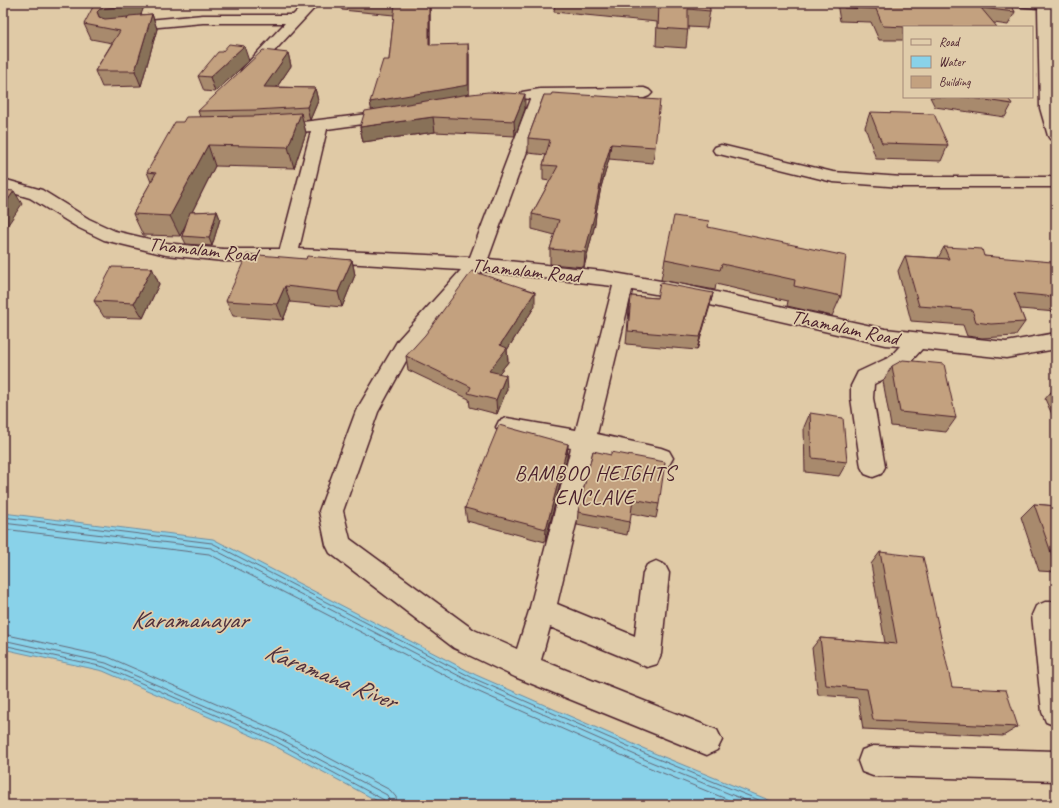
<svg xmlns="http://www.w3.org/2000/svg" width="1059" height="808" font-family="Caveat,sans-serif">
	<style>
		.water { fill: #89d2e9; stroke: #708a9d }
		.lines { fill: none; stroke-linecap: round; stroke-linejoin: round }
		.shore { stroke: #636777; stroke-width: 1 }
		.minor-casing { stroke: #4a1f2b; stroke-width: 3 }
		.minor { fill: #e0ccaa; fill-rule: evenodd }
		.wall { fill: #a88a6d; stroke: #4a1f2b }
		.shaded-wall { fill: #887159; stroke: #4a1f2b }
		.building { fill: #c3a17f; stroke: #4a1f2b }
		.labels { text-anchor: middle; stroke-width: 3.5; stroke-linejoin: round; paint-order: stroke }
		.street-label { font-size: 20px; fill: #4a1f2b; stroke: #e0ccaa }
		.neighbourhood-label { font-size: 21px; letter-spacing: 1px; fill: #4a1f2b; stroke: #e0ccaa }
		.near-water-label { font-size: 25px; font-style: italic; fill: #50313e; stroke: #e0ccaa }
	</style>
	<rect width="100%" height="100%" fill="#e0caa6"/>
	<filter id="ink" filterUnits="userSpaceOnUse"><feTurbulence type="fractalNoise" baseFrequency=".025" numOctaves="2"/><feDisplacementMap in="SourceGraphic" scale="8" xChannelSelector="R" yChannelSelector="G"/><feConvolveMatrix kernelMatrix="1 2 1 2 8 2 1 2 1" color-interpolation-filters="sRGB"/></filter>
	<g filter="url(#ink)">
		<path class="water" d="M3,513l210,26 263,136 178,78 127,52h-396l-114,-61 -168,-73 -100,-22z"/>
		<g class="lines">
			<path class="shore" d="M3,517l209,26 263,136 178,78 118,48
				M3,523l208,25 262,135 178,79 106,43
				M3,529l206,25 261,134 178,79 93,38
				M3,634l105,23 170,74 112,59 6,7 1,8
				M3,640l103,23 169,73 112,59 4,10
				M3,645l101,22 169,73 111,60 2,5"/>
			<defs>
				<path id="minor" d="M305,3h14l-66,71 -5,1 -5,-1 -2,-3 2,-3 42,-45h-82l-77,7 -5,-1 -2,-3 2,-3 5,-1 77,-7h90z
					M1013,3h39l4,138 -6,-2 -2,-3 -8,-28 -2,-100 -23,-2z
					M644,88l5,2 3,3 -3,3 -5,2 -98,1 -58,160 115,12 81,14 201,44 121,13 50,-9v16l-50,9 -84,-9 -18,20 -30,15 -1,14 12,69 -4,7 -8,3 -8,-3 -4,-7 -10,-69v-12l7,-14 32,-15 10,-11 -15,-1 -201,-46 -52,-9 -35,144 64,14 8,3 4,7 -4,7 -8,3 -68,-16 -36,152 78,32 8,-63 4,-8 9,-4 9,4 4,8 -8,81 -4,10 -10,3 -97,-40 -9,33 176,70 5,10 -5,10 -10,5 -192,-78 -61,-29 -124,-95 -4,-8 -7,-34 37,-100 42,-71 63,-70 -134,-8 -104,-1 -57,-6 -62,-15 -27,-13 -47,-29 -27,-8v-11l39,11 47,29 26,12 51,12 57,6h57l31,-118 -35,3 -6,-2 -2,-3 2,-3 123,-15 6,2 2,3 -2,3 -72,10 -28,120 171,8 60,-158 -8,-1 -3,-3 3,-3 18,-3zM482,271l131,15 -37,144 -69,-12 -8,3 -3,6 3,6 8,3 64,12 -42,163 -12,38 -43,-19 -124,-91 -7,-28 35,-99 34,-62z
					M721,145l112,27 69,5h154v10h-154l-69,-5 -118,-29 -2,-3 2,-3z
					M1045,602h11v124l-10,-4 -4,-10 -10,-97 4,-9z
					M873,746l183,5v30l-183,-5 -11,-4 -4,-11 4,-11z"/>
			</defs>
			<use href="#minor" class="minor-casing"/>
			<use href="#minor" class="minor"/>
		</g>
		<path class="wall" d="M341,3h89v42l39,9v40l56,15 -10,27 -80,-4 -72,10 -3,-15 12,-17 -2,-8 19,-42 5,-45 -52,-5z
			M555,3h154l1,8 -3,17 -19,-1 -2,21 -30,-2 1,-24 -103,-10z
			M837,3h173l5,9 -7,13 -14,-2 -90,4v13h-25l-8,-18 -31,-1z
			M1053,3h3v10l-2,-4z
			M145,4l-5,11 12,-1 5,15 -16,57 -39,1 -7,-16 17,-28 -21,-4 -7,-15z
			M288,53l3,13 -14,21 38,1 3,13 -8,19 -7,1 3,12 -12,35 -79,-2 -23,46 25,-1 3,8 -8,27 -26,-2 -4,-8 4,-12 -6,12 -37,-1 -10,-21 18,-32 -4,-10 36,-50 17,-5 -2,-6z
			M249,61l-34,31 -11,-1 -6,-15z
			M544,95l111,52 -2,16 -44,-4 -8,28 -5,26 -1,11 -11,43 -34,-3v-15l5,-14 -23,-6v-15l18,-33 -7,-1v-15l3,-10 -18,-2v-15z
			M930,97h77l5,7 -7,13 -70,-10z
			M870,112l78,33 -7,16 -65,-2 -11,-32z
			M708,227l133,69 -9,20 -45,-10 1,-5 -72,-17 -1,6 -54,-10 4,-21z
			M944,247l40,9 72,14v42l-36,-3 5,13 -10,14 -33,2 -15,-2 -4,-11 -52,-4 -13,-50 7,-15 33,2z
			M306,259l46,1 3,15 -13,32 -52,-5 -7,18 -50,-4 -7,-15z
			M152,268l7,16 -16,34 -39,-1 -10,-16z
			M713,293l-16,57 -71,-6 3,-35 2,-13 26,2z
			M535,306l-28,44 1,12 -9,11 8,16 -10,25 -27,-7 -1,-8 -61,-29 -2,-14z
			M892,366l64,52 -10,14 -55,-6 -8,-45z
			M1056,386v37l-11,-24z
			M810,413l37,49 -8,14 -34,-4 -1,-45z
			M568,444l-1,14 -22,84 -78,-21 -2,-13z
			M593,451l66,53 -3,14 -25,-5 -4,22 -50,-10 1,-13z
			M1034,504l22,2v66l-17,-1 -18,-54z
			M880,552l72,135 66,40 -15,9 -140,-7 -5,-31 -40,-3 -6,-47 8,-10 65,5 -14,-79z"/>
		<path class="shaded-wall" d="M134,3h11v1l-6,16 -35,7 -7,-15 3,-3z
			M429,3h1v53l-1,-11z
			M3,13l3,5 -2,22 -1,-2z
			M152,14l5,15 -16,57 -6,-15z
			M468,44l1,10v42l-97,17 -2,-11z
			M244,46l5,15 -34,31 -5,-15z
			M288,53l3,13 -23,34 -4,-13z
			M315,88l3,13 -8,19 -3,-13z
			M525,94v15l-10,27 -1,-15z
			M301,113l5,20 -12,35 -6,-21z
			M433,117l2,15 -72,10 -3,-15z
			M611,144l-2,15 -8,28 -5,26 -1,11 -11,43 1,-15 18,-81z
			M208,145l7,21 -35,70 -10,-20z
			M14,191l8,13 -19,28v-25z
			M217,211l3,8 -8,27 -3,-8z
			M352,260l3,15 -13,32 -4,-15z
			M152,268l7,16 -16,34 -9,-15z
			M285,286l5,16 -7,18 -6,-16z
			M535,292v14l-28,44 1,12 -18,23 -1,-14 11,-26z
			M713,293l-3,13 -13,44 3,-13z
			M506,375l1,14 -10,25 -1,-14z
			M568,444l-1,14 -22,84 1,-13z"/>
		<path class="building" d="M95,3h39l-1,2 -33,4 -3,3 2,5 6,2 23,-2 -1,3 2,-4 23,-2 -17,57h-40l25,-40 -36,-7z
			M378,3h51v42l39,-1v41l-98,17 13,-42h6l6,-56z
			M643,3h66l1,8 -22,-2v21l-30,-2 1,-23z
			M843,3h167l5,9 -34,-4 16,19h-91l-23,-1 -7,-17 -32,-1z
			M229,44l15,2 -34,31 -12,-1 20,-24h4z
			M263,50l25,3 -24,34 51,1 -8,19 -52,3 -57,1z
			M488,92l37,2 -11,27 -81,-4 -73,10 5,-16 98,-16z
			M552,93l108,7 -5,47 -44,-3 -8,27 -8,38h1l-11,43 -35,-3 9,-29 -27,-6 26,-48 -15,-1 7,-25 -22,-2 16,-43h7z
			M965,97h42l5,7z
			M870,112l64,2 14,31 -66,-2z
			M301,113l-13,34 -80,-2 -38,71 -37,-2 23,-41 -9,-1 28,-50h8l3,-5 67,-1z
			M3,190l11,1 -11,16z
			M217,211l-8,27 -27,-2 8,-24z
			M674,216l35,5 -1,6 138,29 -5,40 -47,-10 1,-6 -73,-16 -2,6 -55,-11z
			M944,247l38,2 2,7 68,6 4,8v27l-42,-4 11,29 -34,2 -15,-2 -4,-12 -53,-4 -14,-50 44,3z
			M247,254l59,5 1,-3 45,4 -14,32 -53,-6 -8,18 -51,-3z
			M112,267l40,1 -18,35 -40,-2z
			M472,271l63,21 -35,53 7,3 -18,23 17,4 -10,25 -28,-7 3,-6 -65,-31 19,-21z
			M660,283l53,10 -13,44 -72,-6 3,-35 26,2z
			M903,360l41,4 12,54 -56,-6 -8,-46z
			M810,413l33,5 4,44 -35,-4z
			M499,425l69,19 -22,85 -81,-21z
			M593,451l18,4v-3l54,10 -6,42 -26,-5 -3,23 -52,-10z
			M1034,504l22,2v53l-3,-1z
			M880,552l43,5 29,130 54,3 12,37 -145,-7 -6,-31 -41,-4 -6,-47 77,6z"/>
	</g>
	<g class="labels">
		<g class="street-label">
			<text transform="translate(203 249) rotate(6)" y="7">Thamalam Road</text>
			<text transform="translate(526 270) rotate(6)" y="7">Thamalam Road</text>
			<text transform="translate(845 327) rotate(12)" y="7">Thamalam Road</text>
		</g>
		<g class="neighbourhood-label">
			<text x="595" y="480">BAMBOO HEIGHTS<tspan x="595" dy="24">ENCLAVE</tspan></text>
		</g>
		<g class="near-water-label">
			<text x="189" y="628">Karamanayar</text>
			<text transform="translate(331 675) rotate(22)" y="9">Karamana River</text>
		</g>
	</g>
	<rect width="1059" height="808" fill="none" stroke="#e0ccaa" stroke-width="16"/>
	<rect x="8" y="8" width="1043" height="792" fill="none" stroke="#4a1f2b" stroke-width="1.5" filter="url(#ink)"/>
	<rect x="903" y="26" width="130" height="72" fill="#e0ccaa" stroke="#a48777"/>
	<rect x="911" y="39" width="20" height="6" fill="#e0ccaa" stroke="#a48777"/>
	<text x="939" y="46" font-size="12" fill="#4a1f2b">Road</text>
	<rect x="911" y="56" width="20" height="12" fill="#89d2e9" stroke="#a48777"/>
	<text x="939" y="66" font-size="12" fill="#4a1f2b">Water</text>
	<rect x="911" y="76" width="20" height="12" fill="#c3a17f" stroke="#a48777"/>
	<text x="939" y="86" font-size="12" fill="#4a1f2b">Building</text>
</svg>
